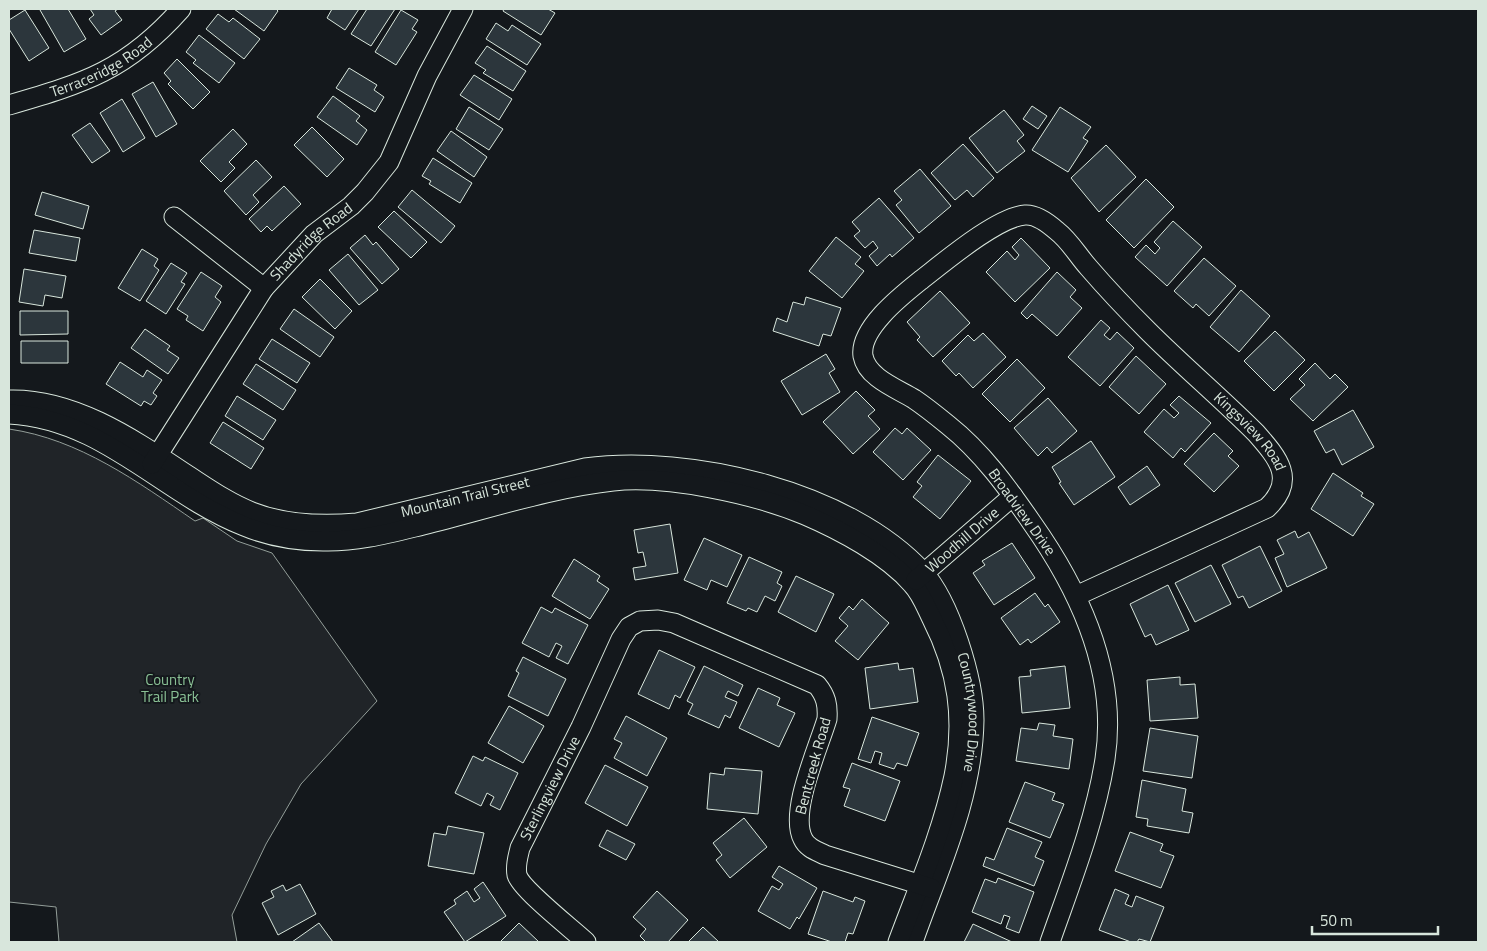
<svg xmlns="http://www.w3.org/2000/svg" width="1487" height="951" font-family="'Titillium Web',sans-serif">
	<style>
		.green { fill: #202428; stroke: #939e99 }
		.building { fill: #2c363c; stroke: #d8e6dc }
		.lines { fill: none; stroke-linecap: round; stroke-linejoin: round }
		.minor-casing { stroke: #d8e6dc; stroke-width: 21 }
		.minor { stroke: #14181c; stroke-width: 19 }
		.labels { text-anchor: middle; stroke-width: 4; stroke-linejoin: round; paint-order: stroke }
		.street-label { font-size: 15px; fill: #d8e6dc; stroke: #14181c }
		.park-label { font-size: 15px; fill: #8ac095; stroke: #14181c }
	</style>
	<rect width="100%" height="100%" fill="#14181c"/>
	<path class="green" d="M9,429c70,10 129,53 186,92l8,-3 34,23 35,12 105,148 -76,83 -35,60 -34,71 5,27h-178l-3,-35 -47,-5z"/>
	<path class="building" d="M42,9h26l18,30 -22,13 -24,-42z
		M90,9h28l-3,2 7,9 -21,15 -12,-16 5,-4z
		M234,9h42l2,2 -14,20z
		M332,9h27l-14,21 -18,-12z
		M367,9h28l-24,37 -20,-12z
		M504,9h44l7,4 -14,22 -38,-24z
		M25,10l24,38 -20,13 -20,-32v-9z
		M401,10l17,10 -6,9 5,3 -21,33 -21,-13z
		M218,14l11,8 4,-4 27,21 -16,20 -38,-30z
		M496,23l12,8 4,-6 29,19 -14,21 -41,-26z
		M199,35l36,28 -16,20 -26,-20 3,-3 -10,-8z
		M487,46l39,25 -13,20 -30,-18 3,-3 -11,-7z
		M177,59l33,33 -17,17 -25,-25 3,-3 -7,-8z
		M349,68l28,17 -3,5 10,7 -9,15 -39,-24z
		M474,75l38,24 -13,21 -39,-25z
		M153,82l24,42 -21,13 -24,-43z
		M333,96l27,20 -4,5 11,9 -10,15 -40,-28z
		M122,99l23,39 -22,14 -23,-39z
		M1032,106l15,10 -9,13 -15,-10z
		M469,107l34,22 -14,21 -33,-21z
		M1060,107l31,20 -8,11 5,3 -20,31 -36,-22z
		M1004,110l20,25 -7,6 8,10 -28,22 -28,-35z
		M90,123l20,28 -18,12 -20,-28z
		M312,127l32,32 -17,18 -33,-32z
		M233,129l14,15 -18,18 6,6 -14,14 -21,-21z
		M451,131l36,26 -13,20 -37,-26z
		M963,144l31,34 -21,19 -6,-7 -12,10 -24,-27z
		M1106,145l30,32 -37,35 -28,-34z
		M433,158l39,25 -12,20 -31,-19 2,-3 -9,-5z
		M256,160l16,17 -19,18 6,7 -13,13 -22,-24z
		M920,169l31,37 -32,27 -23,-28 6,-5 -8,-9z
		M1146,179l28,28 -40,41 -28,-28z
		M284,186l17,18 -29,27 -5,-5 -6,6 -12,-13z
		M412,190l43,36 -14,17 -43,-36z
		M42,192l47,14 -6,23 -48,-14z
		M879,198l35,40 -22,19 -2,-3 -13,12 -8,-10 9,-8 -5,-7 -8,7 -11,-12 6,-5 -8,-9z
		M394,211l33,31 -16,16 -33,-31z
		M1173,221l29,26 -35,39 -32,-29 11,-12 9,9 5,-6 -6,-6z
		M34,230l46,8 -4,23 -47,-8z
		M365,235l8,10 3,-3 23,27 -17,15 -32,-36z
		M836,237l25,20 -6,7 9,7 -22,27 -33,-27z
		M1021,238l29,30 -35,34 -29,-30 21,-21 8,9 4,-5 -7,-8z
		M142,249l16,10 -4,7 5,4 -19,31 -22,-13z
		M348,254l30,36 -19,15 -30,-35z
		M1204,258l32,28 -27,30 -13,-12 -3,4 -19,-17z
		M171,263l16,10 -6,9 4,2 -19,30 -20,-13z
		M24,269l42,7 -4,22 -17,-3 -2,11 -24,-4z
		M201,272l21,14 -7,11 6,5 -18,29 -17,-11 2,-4 -11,-7z
		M1057,272l19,18 -6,7 12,11 -25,28 -25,-22 -5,5 -6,-6z
		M320,279l32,32 -17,18 -33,-32z
		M1241,290l29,26 -31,36 -29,-25z
		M940,291l30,32 -37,34 -16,-17 3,-3 -13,-15z
		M806,297l35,11 -10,28 -8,-2 -4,12 -46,-15 4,-13 10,4 6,-20 11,3z
		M294,309l40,28 -14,20 -40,-28z
		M20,311h48v23l-48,1z
		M1101,320l9,8 -6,7 6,5 7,-8 17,16 -34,38 -32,-29z
		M145,329l25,17 -3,4 12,8 -11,16 -37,-26z
		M1275,331l30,29 -31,31 -30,-30z
		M983,333l23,24 -33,31 -14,-15 -3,3 -14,-15 26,-26 6,6z
		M272,339l38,24 -13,20 -38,-24z
		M21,341h47v22h-47z
		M826,354l9,15 -6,4 11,19 -38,23 -21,-34z
		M1136,356l30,28 -27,30 -30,-27z
		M1017,359l28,29 -35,34 -28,-28z
		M120,362l23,15 4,-7 15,10 -9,13 4,3 -6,9 -7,-4 -3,5 -35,-22z
		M1315,363l15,16 5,-5 13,13 -35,34 -23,-22 15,-14 -6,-6z
		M256,364l40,26 -13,20 -40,-26z
		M856,391l19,19 -7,6 12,13 -27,25 -30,-32z
		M237,396l39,24 -13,20 -38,-24z
		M1179,396l32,27 -26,29 -4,-4 -8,10 -29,-26 20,-23 10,9 5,-5 -9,-8z
		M1048,398l29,33 -25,22 -5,-6 -9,9 -24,-28z
		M1353,410l21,37 -32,18 -8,-16 -8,4 -12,-22z
		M223,422l41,26 -13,21 -41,-26z
		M895,428l7,6 5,-6 24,22 -28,30 -30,-28z
		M1214,433l19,18 -5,5 11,10 -25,26 -30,-28z
		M1091,441l24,36 -41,28 -15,-22 2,-1 -9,-15z
		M938,455l33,26 -31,38 -27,-22 9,-11 -5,-4z
		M1147,466l13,19 -30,20 -12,-18z
		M1333,473l30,20 -2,3 13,8 -21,32 -42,-27z
		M670,524l8,49 -43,7 -2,-12 13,-2 -3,-14 -5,1 -4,-23z
		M1295,531l3,7 11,-6 18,36 -40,19 -12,-29 9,-4 -7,-14z
		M704,538l38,17 -15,32 -16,-7 -4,10 -23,-10z
		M1012,543l23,35 -41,27 -21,-32 12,-8 -3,-4z
		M1260,546l22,45 -33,17 -6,-12 -5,2 -16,-33z
		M749,557l33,15 -5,11 5,3 -7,15 -10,-5 -8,16 -9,-4 -2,3 -19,-8z
		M574,559l26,17 -3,5 12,8 -19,30 -38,-23z
		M1211,565l20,39 -36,18 -20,-39z
		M796,576l38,18 -18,38 -38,-20z
		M1168,585l21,45 -33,15 -5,-11 -6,3 -15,-33z
		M1035,593l10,14 3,-3 12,18 -29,21 -3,-4 -8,6 -19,-27z
		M862,599l27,24 -31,37 -23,-19 13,-15 -9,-8 10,-12 4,4z
		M541,607l11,6 3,-5 33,17 -20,39 -12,-6 6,-12 -6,-3 -7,14 -27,-14z
		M659,650l36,17 -15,31 -5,-3 -6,14 -31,-15z
		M523,657l43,22 -18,37 -40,-20 11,-23 -3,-2z
		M898,663l1,7 14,-2 5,34 -48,7 -5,-41z
		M704,666l39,19 -5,11 -10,-5 -3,6 12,5 -7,16 -5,-3 -6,13 -31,-14 5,-10 -6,-3z
		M1065,666l5,42 -48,5 -3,-36 12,-1 -1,-6z
		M1180,677v8l15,-1 3,34 -48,3 -3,-41z
		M758,688l22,10 -3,7 18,8 -16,34 -40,-19z
		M509,706l35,20 -21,37 -35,-20z
		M626,716l41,22 -20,38 -33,-18 8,-15 -8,-4z
		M872,717l47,16 -12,33 -10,-3 -3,6 -15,-5 3,-11 -7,-2 -4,12 -13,-4z
		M1039,723l16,2 -2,11 20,3 -4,30 -53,-8 5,-33 16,2z
		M1150,728l48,8 -6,42 -49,-7z
		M473,756l10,5 2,-4 33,16 -18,37 -10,-5 4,-8 -7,-4 -6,13 -26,-13z
		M852,763l48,18 -15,40 -41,-15 6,-17 -7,-2z
		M605,765l43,22 -21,39 -42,-23z
		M725,768l37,3 -4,43 -51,-5 3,-36 14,2z
		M1142,780l44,9 -4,22 11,2 -4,20 -42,-7 1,-7 -12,-2z
		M1025,782l30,11 -3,7 12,4 -14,34 -41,-16z
		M744,818l23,29 -37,31 -14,-18 6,-5 -9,-12z
		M448,826l36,7 -10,41 -46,-8 6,-33 12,2z
		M1007,828l35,14 -7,15 9,4 -10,25 -51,-20 3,-9 8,3z
		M607,830l28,14 -9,16 -27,-14z
		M1130,832l33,12 -3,7 14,5 -13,32 -46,-17z
		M779,866l38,22 -18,31 -2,-2 -7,12 -32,-18 14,-25 7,4 4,-6 -11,-7z
		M998,878l36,14 -15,41 -13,-5 4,-11 -6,-2 -3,9 -29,-12 13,-33 11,4z
		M483,882l23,34 -41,26 -21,-30 12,-8 -2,-4 13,-9 7,11 6,-4 -6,-9z
		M300,884l16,30 -38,21 -16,-32 12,-6 -3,-6 12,-6 3,6z
		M1115,889l14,6 -4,9 7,3 4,-11 28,11 -14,35 -11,-3 -2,3h-6l-32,-12z
		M657,891l31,29 -20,22h-22l-6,-6 6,-7 -13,-12z
		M823,891l30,11 2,-5 10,4 -12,33 -5,-1 -3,9h-13l-24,-8z
		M319,923l14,19h-41z
		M519,923l20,19h-39z
		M973,924l39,18h-48z
		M703,927l16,15h-31z"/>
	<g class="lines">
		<defs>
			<g id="minor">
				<path id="s1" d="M9,105c76,-22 118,-35 172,-96"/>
				<path d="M174,217l90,71"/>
				<path id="s2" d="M9,400c66,-2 127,41 180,76 20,13 40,27 63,36 33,13 70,14 105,11l228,-55c105,-14 264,23 338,104 27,30 51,107 51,148 -1,78 -36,150 -61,222"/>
				<path d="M9,414c95,5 152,79 235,112 24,10 53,15 79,15 34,1 67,-8 100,-16 62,-15 126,-37 190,-44 54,-6 142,13 192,34 35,15 82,40 107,69 9,9 14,23 20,35 26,51 33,100 22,157 -12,57 -36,112 -56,166"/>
				<path id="s3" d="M152,464l112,-176 50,-54 37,-28 14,-14 24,-30 38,-86 36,-67"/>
				<path id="s4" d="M916,580l97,-84"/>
				<path id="s5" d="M586,942c-14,-13 -65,-53 -69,-67 -2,-10 1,-18 3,-27l61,-121 40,-88 8,-12 11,-6 18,-1 16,3 143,62c9,11 11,20 10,34 -9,30 -38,93 -24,120 4,9 14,12 22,16l106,33"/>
				<path id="s6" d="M1050,942c21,-60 45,-120 55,-183 13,-85 -25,-168 -73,-236 -24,-35 -50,-71 -84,-98 -11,-9 -22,-18 -34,-26 -16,-10 -47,-21 -51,-43 -4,-27 38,-60 58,-76 22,-17 76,-63 104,-65 11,-1 23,8 32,16 13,10 21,25 32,37 19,22 39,43 59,63 35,35 73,67 108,102 22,25 41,47 11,75l-191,88"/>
			</g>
		</defs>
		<use href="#minor" class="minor-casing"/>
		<use href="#minor" class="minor"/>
	</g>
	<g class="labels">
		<g class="street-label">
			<text dy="5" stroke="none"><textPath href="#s1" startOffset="100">Terraceridge Road</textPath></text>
			<text dy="5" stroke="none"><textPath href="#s3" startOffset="275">Shadyridge Road</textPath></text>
			<text dy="5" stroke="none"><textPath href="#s6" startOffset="1224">Kingsview Road</textPath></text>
			<text dy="5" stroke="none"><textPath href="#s2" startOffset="489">Mountain Trail Street</textPath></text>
			<text transform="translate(1022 512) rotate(54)" y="5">Broadview Drive</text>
			<text dy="5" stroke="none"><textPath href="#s4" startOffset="61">Woodhill Drive</textPath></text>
			<text dy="5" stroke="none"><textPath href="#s2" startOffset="1128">Countrywood Drive</textPath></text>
			<text transform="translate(813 766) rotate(-75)" y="5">Bentcreek Road</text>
			<text dy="5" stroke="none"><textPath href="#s5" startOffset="191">Sterlingview Drive</textPath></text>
		</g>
		<g class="park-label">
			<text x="170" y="685">Country<tspan x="170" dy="17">Trail Park</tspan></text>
		</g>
	</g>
	<rect width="1487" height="951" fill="none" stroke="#d8e6dc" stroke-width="20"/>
	<path d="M1312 926v8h126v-8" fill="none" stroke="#d8e6dc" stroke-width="2.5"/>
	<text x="1320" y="926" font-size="15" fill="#d8e6dc" stroke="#14181c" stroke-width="4" paint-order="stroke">50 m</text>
</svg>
